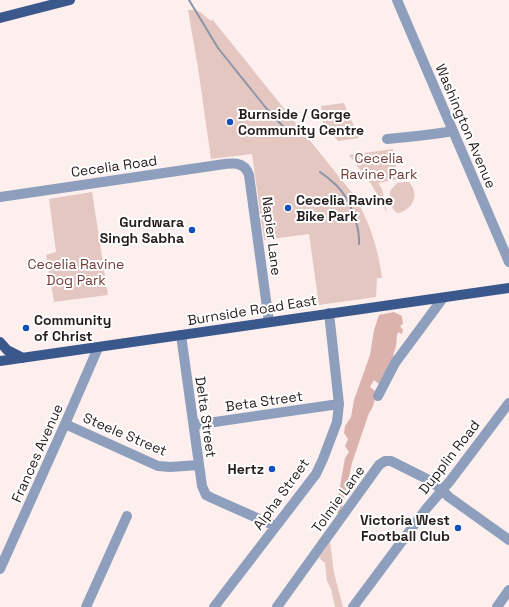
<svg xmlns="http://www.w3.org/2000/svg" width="509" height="607" font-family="'Space Grotesk',sans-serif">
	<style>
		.green { fill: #e5c7c2 }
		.forest { fill: #dbb3ac }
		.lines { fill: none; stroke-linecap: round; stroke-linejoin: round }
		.stream { stroke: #8a94a9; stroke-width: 2 }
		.minor { stroke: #8d9fbd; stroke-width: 10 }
		.major { stroke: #3b588c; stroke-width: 10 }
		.poi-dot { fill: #154fbb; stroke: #fff; stroke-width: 1.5 }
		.labels { text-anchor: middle; stroke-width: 4; stroke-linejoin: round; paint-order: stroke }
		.poi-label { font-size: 14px; font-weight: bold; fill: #251e1c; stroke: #fff; text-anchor: start }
		.street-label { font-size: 14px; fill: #251e1c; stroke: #fff }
		.park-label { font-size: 14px; fill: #733c35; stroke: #fff }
	</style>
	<rect width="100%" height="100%" fill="#fdefed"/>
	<path class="green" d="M188,10c15,-1 13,5 24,11v-2l141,175c16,26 25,53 29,84h-5l-1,19 -57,8 -10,-71 -45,6 -12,-86 -41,5 -13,-91z
		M344,103l15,35 -21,3 -15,-18 -2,-17z
		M393,149l5,30 -20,4 4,6 5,24 -14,-26 -24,-32z
		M405,182h4c11,12 4,28 -11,31 -8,-3 -8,-14 -8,-22l7,-8z
		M92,192l16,103 -54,7 -8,-47 10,-3 -7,-53z
		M330,542l4,31 9,34h-8l-4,-18 -4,-8 -2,-18 -6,-5z"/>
	<path class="forest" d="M394,312l8,4 1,8 -3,2 3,4 -1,4 -4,-2c-2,6 -1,9 -2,14 -1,6 -4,8 -2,14l-15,24 -5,-4 -4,7 4,3 2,4c-2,7 -2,13 -7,19l-17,50 -11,49 -4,1v-10l8,-45 4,-6 -4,-6 3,-7 -4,-6 1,-7 6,-9 3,-17 16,-45 4,-25 5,-15z"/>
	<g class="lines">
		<path class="stream" d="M189,0l29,48 48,60 25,27
			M320,172c6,4 12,9 17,14 13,13 23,40 22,58"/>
		<path class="minor" d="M397,0l112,262
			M387,139c22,-2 44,-4 66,-8
			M0,197l218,-32c12,-2 26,-5 31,10l20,147
			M181,335l21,151 4,9 6,3 63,28
			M378,396l17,-33 48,-65
			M65,424l93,42 12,1 29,-2
			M194,425l145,-21
			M0,569l65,-145 33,-76
			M86,607l41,-91
			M214,607l102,-133 7,-15 14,-37 2,-18 -10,-91
			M277,607l102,-142 6,-4h6l42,21 16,15 60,43
			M353,607l73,-98 24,-28 59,-78
			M497,607l12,-17"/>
		<path class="major" d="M0,18l70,-18
			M0,342l7,8 16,8
			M0,361l509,-73"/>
	</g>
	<g class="poi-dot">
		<circle cx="230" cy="122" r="4"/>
		<circle cx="288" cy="208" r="4"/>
		<circle cx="192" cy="230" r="4"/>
		<circle cx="26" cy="328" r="4"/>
		<circle cx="272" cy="469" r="4"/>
		<circle cx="458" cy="528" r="4"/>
	</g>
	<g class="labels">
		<g class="poi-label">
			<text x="238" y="119">Burnside / Gorge<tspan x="238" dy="16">Community Centre</tspan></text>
			<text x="296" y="205">Cecelia Ravine<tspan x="296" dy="16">Bike Park</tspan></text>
			<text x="184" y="227" text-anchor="end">Gurdwara<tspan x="184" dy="16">Singh Sabha</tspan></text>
			<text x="34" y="325">Community<tspan x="34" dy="16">of Christ</tspan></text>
			<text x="264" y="474" text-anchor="end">Hertz</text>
			<text x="450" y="525" text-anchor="end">Victoria West<tspan x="450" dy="16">Football Club</tspan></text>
		</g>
		<g class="street-label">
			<text transform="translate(466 126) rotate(67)" y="5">Washington Avenue</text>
			<text transform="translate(114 166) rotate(-8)" y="5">Cecelia Road</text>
			<text transform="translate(272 236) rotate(83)" y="5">Napier Lane</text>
			<text transform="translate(252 310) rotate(-9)" y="5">Burnside Road East</text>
			<text transform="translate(264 401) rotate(-8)" y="5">Beta Street</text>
			<text transform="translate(206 417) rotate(82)" y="5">Delta Street</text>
			<text transform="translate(125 434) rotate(23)" y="5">Steele Street</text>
			<text transform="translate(37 453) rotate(-66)" y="5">Frances Avenue</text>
			<text transform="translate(449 457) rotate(-52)" y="5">Dupplin Road</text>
			<text transform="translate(281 494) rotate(-54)" y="5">Alpha Street</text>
			<text transform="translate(338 499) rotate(-54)" y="5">Tolmie Lane</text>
		</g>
		<g class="park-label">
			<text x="379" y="163">Cecelia<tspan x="379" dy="16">Ravine Park</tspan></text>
			<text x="76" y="269">Cecelia Ravine<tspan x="76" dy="16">Dog Park</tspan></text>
		</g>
	</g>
</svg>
